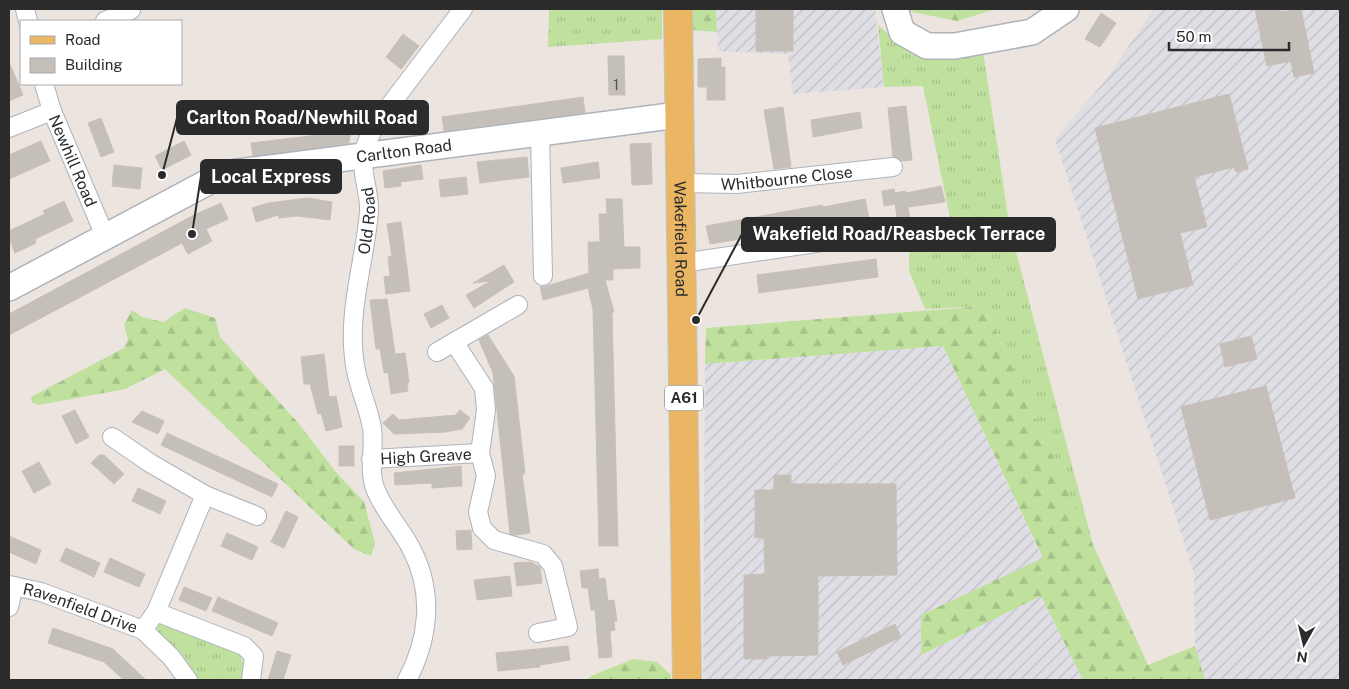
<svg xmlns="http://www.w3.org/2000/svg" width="1349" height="689" font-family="'Public Sans',sans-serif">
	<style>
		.industrial { fill: url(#industrial-furrows) }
		.grass { fill: url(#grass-tufts) }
		.forest { fill: url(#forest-firs) }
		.building { fill: #c5bfb9; stroke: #c8c0b8 }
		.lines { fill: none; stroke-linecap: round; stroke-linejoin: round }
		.street-casing { stroke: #aeb3bb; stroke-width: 20 }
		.secondary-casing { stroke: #aeb3bb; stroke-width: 28 }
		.primary-casing { stroke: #c4c4c4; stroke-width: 30 }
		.street { stroke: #fff; stroke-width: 18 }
		.secondary { stroke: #fff; stroke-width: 25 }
		.primary { stroke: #ebb664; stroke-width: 28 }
		.labels { text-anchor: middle; stroke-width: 4.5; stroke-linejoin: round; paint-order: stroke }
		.number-label { font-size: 14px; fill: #52504e }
		.shield { fill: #fff; stroke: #6b6b6b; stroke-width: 1 }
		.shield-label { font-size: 15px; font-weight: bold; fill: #2b2b2b }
		.street-label { font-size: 16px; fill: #2b2b2b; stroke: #fff }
		.leader { fill: none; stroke: #2b2b2b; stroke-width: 2 }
		.callout-dot { fill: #2b2b2b; stroke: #fff; stroke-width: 2 }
		.callout { fill: #2b2b2b; stroke: #2b2b2b; stroke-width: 2 }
		.callout-label { font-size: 18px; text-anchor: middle; font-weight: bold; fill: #fff }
	</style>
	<defs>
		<pattern id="industrial-furrows" width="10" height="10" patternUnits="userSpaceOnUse" patternTransform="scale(1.25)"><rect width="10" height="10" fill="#dfdee5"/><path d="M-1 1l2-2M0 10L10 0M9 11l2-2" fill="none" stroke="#c0bfc5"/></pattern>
		<pattern id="grass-tufts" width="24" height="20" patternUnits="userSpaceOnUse" patternTransform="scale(1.25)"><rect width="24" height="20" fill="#bfe19d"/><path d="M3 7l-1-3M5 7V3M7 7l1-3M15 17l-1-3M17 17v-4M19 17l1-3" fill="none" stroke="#a4c187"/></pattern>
		<pattern id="forest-firs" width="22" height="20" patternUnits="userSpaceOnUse" patternTransform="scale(1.25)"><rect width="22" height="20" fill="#bfe19d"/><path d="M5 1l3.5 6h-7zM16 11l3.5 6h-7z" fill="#a4c187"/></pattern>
	</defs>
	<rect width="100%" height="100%" fill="#ece4de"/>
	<path class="industrial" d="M716,9h159l9,78 -91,7 -5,-40 -70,-3z
		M1154,9h186v671h-135l-10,-34 -1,-73 -139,-434 49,-57z
		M943,346l100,213 -122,56v40l120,-59 42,84h-380l2,-316z"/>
	<path class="grass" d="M549,9h113v30l-114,8z
		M878,25l29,25 75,-5 28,184 83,316 -109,-239 -59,3 -16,-38 1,-37 41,-11 -28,-137 -39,1z
		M158,624h7l74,29 5,11 -1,16h-44l-16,-25 -26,-23z"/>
	<path class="forest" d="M692,9h24l1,23 -24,-2z
		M907,9h89l-39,12 -49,-10z
		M984,306l164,359 47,-19 10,34h-122l-42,-84 -120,59v-40l122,-57 -100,-212 -238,18 1,-36z
		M185,308l30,10 5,19 80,88 35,46 29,31 11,41 -4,13 -17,-7 -189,-180 -40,20 -86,16 -7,-3 -1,-5 93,-49 4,-9 -4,-14 8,-15 10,7 21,5z
		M633,659l24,3 14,13v5h-84l4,-4z"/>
	<path class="building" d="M756,9h37v42h-37z
		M1255,9h25v3l21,-3 13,64 -20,4 -3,-16 -24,5z
		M1101,13l15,10 -16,24 -15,-8z
		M403,34l16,12 -18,23 -15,-12z
		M608,56h16l1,39h-16z
		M721,58v9h4v33h-18v-13h-9v-28z
		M9,62l14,33 -14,6z
		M1229,94l19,75 -12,3 -2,-5 -40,10 13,50 -27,6 13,52 -55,14 -43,-171z
		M583,97l2,16 -141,18 -2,-14z
		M906,106l6,54 -10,1 -9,-4 -5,-49z
		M783,107l8,60 -17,2 -10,-59z
		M860,112l2,16 -49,9 -2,-17z
		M101,118l13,34 -13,5 -13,-34z
		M351,131l-2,12 -96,13 -2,-13z
		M41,141l9,20 -41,18v-24z
		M184,141l7,14 -29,15 -7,-14z
		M651,143l1,41 -20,1 -2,-41z
		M527,157l2,20 -49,6 -3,-21z
		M598,162l2,16 -37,5 -2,-15z
		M114,165l28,3 -2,21 -28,-3z
		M421,165l2,14 -23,3 1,4 -16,2 -2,-17z
		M466,177l2,17 -27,3 -2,-17z
		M941,186l4,16 -37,5 3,22 -12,1 -4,-26 -11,2 -2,-15 12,-2 1,4 10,-2 1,2z
		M308,198l24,4 -2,18 -32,-4 -19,2 -1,-3 -22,7 -4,-14 16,-5z
		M606,199h16l2,48h16v21l-27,1v11h-8l9,32 -2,1 6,233h-19l-6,-237 -5,-21 -45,12 -3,-14 4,1 45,-14 -1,-31h12l-1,-28h8z
		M865,199l4,19 -159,26 -4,-18 116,-21 1,2z
		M64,201l9,20 -38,18 1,4 -21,10 -6,-15v-7l36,-17 -2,-3z
		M221,203l7,16 -22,10 6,12 -24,13 -6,-11 -173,92v-21l185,-99z
		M401,222l9,69 -24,3 -2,-17 6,-1 -2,-19 4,-1 -5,-32z
		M876,259l2,18 -119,16 -2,-18z
		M504,265l10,17 -40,26 -8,-13 25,-14 -18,2z
		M387,299l8,55 10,-1 4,29 -2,1 1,8 -17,3 -3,-22 -4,1 -4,-24h-4l-6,-49z
		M442,305l7,13 -18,10 -7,-14z
		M488,335l26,41 11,98h-3l8,59 -14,2 -6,-1 -17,-161 -14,-33z
		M1251,336l6,23 -32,8 -5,-23z
		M324,354l5,43 7,-1 6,31 -16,4 -5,-18 -3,1 -8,-30h-6l-3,-27z
		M1266,386l29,112 -85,22 -29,-113z
		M75,410l14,27 -13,7 -14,-28z
		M460,410l10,8 -8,11 -16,3 -52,2 -11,-11 10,-9 6,6 57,-5z
		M142,411l22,10 -6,13 -26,-12z
		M167,433l111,51 -6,13 -111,-52z
		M339,446h15v20h-15z
		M99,455h5l20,19 -10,10 -23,-21z
		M39,462l12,22 -17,9 -12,-22z
		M461,466l1,20 -30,2v-5l-37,2 -1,-12z
		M774,475h17v9h105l1,91 -79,1v79l-50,1v3h-24v-84l21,-1 -1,-36h-9v-48h19z
		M138,488l28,13 -6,13 -28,-13z
		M286,511l12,6 -14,31 -13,-6z
		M471,530l1,19 -15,1 -1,-19z
		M227,533l31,14 -6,13 -31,-14z
		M9,536l32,14 -5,14 -27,-12z
		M66,548l34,15 -6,14 -34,-16z
		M110,558l35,16 -6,13 -35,-15z
		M531,562l9,5 2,16 -25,3 -3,-23z
		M598,569l1,10 6,-1 3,23 6,-1 3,21h-3l1,9 -5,1 2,26 -13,1 -4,-48h-4l-3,-22h-6l-2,-17z
		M510,576l2,20 -35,4 -3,-20z
		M184,587l28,11 -6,13 -27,-11z
		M218,597l60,26 -6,13 -60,-25z
		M895,624l6,13 -58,28 -6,-13z
		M53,628l60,21 33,31h-22l-20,-18 -56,-19z
		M568,646l2,14 -30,5v2l-42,4 -2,-18z
		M277,651l14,4 -8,25h-15z"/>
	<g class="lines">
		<defs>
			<g id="street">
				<path d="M25,9l3,12"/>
				<path d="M105,21l26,-11"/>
				<path id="s1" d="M44,84l8,27 53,125"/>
				<path d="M9,128l43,-17"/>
				<path d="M540,133l3,143"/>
				<path id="s2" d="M681,183l56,1 156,-17"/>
				<path d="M682,263l174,-26"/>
				<path d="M454,342l30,46 2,22 -6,43 6,23 -8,36 4,16 12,12 49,14 10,12 15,61 -30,6"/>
				<path d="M437,352l81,-47"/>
				<path d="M112,437l38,26 55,32 -49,117 -13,18"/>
				<path id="s3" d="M371,459l109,-6"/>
				<path d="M205,495l52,21"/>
				<path id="s4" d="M9,585l32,7 102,38 28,27 17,23"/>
				<path d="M9,607l5,-21"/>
				<path d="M156,612l88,34 10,10 -3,24"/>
				<path id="s5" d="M407,680c22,-41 27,-87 5,-130 -11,-22 -28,-38 -37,-62 -7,-19 0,-40 -3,-60 -4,-24 -16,-45 -18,-70 -6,-49 11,-98 15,-146 1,-19 -8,-39 -6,-57 2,-12 9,-24 15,-34l85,-112"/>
			</g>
			<g id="secondary">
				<path d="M895,9l7,23 25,14h28l77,-14 34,-23"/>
				<path id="s6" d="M9,288l214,-114 455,-59"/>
			</g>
			<g id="primary">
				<path id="s7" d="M678,9l9,671"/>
			</g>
		</defs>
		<use href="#street" class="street-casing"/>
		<use href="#secondary" class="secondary-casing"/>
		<use href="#primary" class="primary-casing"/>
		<use href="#street" class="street"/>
		<use href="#secondary" class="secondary"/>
		<use href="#primary" class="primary"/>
	</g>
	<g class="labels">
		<g class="number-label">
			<text x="616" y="90">1</text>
		</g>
		<rect class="shield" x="665" y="385.5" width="38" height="25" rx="4"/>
		<g class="shield-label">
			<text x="684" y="403">A61</text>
		</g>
		<g class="street-label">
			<text dy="6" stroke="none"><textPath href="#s6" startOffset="425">Carlton Road</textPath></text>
			<text dy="6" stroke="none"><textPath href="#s1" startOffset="82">Newhill Road</textPath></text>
			<text dy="6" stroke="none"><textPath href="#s2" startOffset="106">Whitbourne Close</textPath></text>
			<text dy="6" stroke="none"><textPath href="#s5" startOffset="479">Old Road</textPath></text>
			<text dy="6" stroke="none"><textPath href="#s7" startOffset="230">Wakefield Road</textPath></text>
			<text dy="6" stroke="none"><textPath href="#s3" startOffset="55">High Greave</textPath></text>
			<text dy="6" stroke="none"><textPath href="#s4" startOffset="75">Ravenfield Drive</textPath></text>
		</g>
	</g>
	<path class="leader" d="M162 175L177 118M192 234L201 176M696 320L742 234"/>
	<g class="callout-dot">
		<circle cx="162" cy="175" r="5"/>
		<circle cx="192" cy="234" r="5"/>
		<circle cx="696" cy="320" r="5"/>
	</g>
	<g class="callout">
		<rect x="177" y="101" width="251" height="33" rx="5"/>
		<rect x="201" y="160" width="140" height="33" rx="5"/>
		<rect x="742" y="218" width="313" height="33" rx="5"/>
	</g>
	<g class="callout-label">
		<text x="302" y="124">Carlton Road/Newhill Road</text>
		<text x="271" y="183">Local Express</text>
		<text x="899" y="240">Wakefield Road/Reasbeck Terrace</text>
	</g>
	<rect width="1349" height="689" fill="none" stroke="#2b2b2b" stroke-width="20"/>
	<rect x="20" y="20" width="162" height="65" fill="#ffffff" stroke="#aaaaaa"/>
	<rect x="30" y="36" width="25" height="8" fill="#ebb664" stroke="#aaaaaa"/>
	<text x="65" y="45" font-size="15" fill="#2b2b2b">Road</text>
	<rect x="30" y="58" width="25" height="15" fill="#c5bfb9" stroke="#aaaaaa"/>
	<text x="65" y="70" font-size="15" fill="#2b2b2b">Building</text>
	<g transform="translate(1304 644) rotate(188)" stroke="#ffffff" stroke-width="4" paint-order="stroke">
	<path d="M0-4L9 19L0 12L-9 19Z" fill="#2b2b2b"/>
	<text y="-8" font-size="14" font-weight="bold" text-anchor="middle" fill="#2b2b2b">N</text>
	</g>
	<path d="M1169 42v8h120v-8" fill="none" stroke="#2b2b2b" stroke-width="2.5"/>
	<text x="1176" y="42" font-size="15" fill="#2b2b2b" stroke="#ffffff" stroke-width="4" paint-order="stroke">50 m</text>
</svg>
